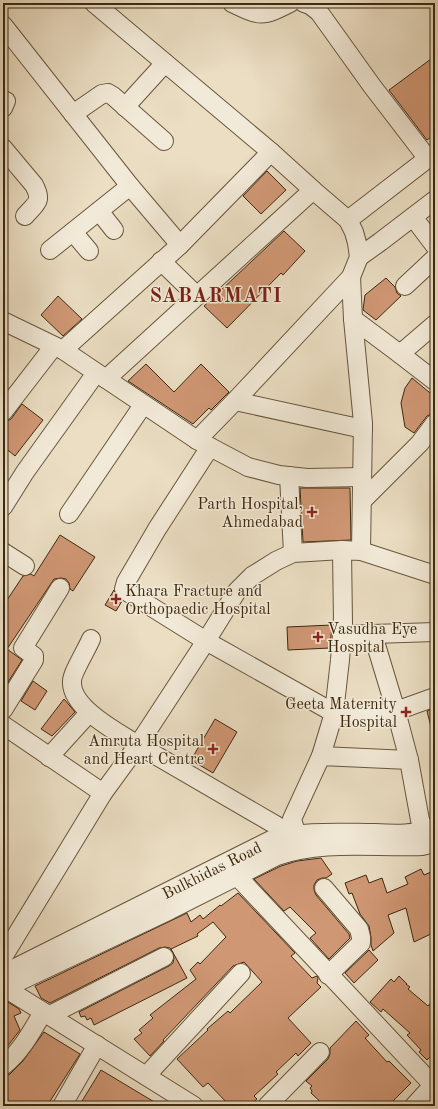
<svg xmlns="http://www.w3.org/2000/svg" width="438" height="1109" font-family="'Old Standard TT',serif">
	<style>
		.building { fill: #d09774; stroke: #3d2910 }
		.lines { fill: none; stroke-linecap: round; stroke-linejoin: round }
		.minor-casing { stroke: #68563d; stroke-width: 20 }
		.minor { stroke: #f2ead8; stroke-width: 18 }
		.poi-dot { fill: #8f2418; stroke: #f2ead8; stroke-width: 1.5 }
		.labels { text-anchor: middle; stroke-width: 3; stroke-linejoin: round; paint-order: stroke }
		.poi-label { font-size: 16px; fill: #3d2910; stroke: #f2ead8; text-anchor: end }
		.street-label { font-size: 16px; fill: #3d2910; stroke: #f2ead8 }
		.district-label { font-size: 20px; font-weight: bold; letter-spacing: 1px; fill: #7a1f14; stroke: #f2ead8 }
	</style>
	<rect width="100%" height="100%" fill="#ebdec3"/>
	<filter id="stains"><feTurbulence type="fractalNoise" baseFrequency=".005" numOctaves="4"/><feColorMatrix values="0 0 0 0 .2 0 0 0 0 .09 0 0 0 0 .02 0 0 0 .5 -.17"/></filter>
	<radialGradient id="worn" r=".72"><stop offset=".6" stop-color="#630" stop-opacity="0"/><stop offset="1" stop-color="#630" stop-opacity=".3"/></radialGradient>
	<path class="building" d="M435,56v78l-8,6 -38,-50z
		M267,171l19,19 -25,24 -18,-18z
		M284,231l21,20 -22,24 -2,-2 -54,55 -23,-22z
		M386,278l9,9 2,6 4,3 -25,24 -13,-10 2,-15z
		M58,296l24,23 -19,17 -22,-21z
		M146,364l28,28 27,-28 28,28 -18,18 -2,-2 -16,16 -65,-43z
		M412,378l23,19v16l-4,1 -4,2 -13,17 -9,-6 -4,-24 4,-15z
		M22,404l21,16 -28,36 -12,-10v-23l8,-4z
		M300,488h50l1,52 -48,2z
		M60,535l35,22 -22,34 -3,-2 -1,-6 -3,-4 -5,-1 -7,1 -47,70 15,11 -19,30v-84l20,-30 8,-2 3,2z
		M114,590l2,6 6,5 -6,10 -11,-6z
		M332,625l-2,23 -42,2 -1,-23z
		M33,681l14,10 -12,19 -14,-9z
		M64,699l11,13 -23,24 -11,-7z
		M435,708v23h-3l-5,-20z
		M215,719l22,13 -24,41 -22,-13z
		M321,858l11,16 -6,4h-4l-5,2 -3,5v5l2,5 33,39 1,4 -21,21 -19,-21 6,-5 -26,-26 -6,4 -30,-32 27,-13 16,-5z
		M421,869l3,6 7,-3 4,5v55l-21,10 -8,-34 -18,7 6,18 -21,18 -2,-6v-8l-2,-11 -9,-12 -8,-21 -3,1 -4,-11 21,-8 3,8 13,-5 5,15 21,-9 -3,-7z
		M238,893l57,60 -4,3 21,22 5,-2 1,2 -1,5 4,4 -33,31 23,25 -13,13 -2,-3 -20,19 2,2 -24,22 3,3 -8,7h-19l-22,-23 -5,4 -26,-28 31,-29 -1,-1 21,-18 2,2 32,-31 -18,-20 -11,4 -70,74 1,1 -14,15 -16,-17 8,-6 -3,-3 14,-12 -3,-3 46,-36 -6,-9 8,-8 2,2 26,-27 -13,-15 -16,12 1,2 -27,13 16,29 -93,47 -3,-7 -4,2 -2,-4 -4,1 -2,-5 90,-46 4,-3 1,-5 -1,-5 -3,-5 -5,-1 -6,1 -109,55 -9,-5 -6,-12 152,-73 4,9 9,-7 3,4 17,-14 1,1z
		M369,950l9,10 -24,23 -9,-10z
		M399,976l8,8h-1l4,3 -2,2 20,17 7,-8v54l-8,8 -8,-8 2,-2 -14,-15 3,-2 -27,-24 -2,3 -11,-10 21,-23 3,3z
		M3,999l16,10 2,4 -7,3 6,14 -17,22z
		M356,1021l13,14 -4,3 22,24 2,-1 22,22 -23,23h-63l-14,-13 1,-2 -2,-3 2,-2 -6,-5 22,-22 2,-5v-6z
		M44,1032l36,22 -33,52h-44v-26l3,-4 4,-2 13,-13z
		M101,1070l60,36h-82z"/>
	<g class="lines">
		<defs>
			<g id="minor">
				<path d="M94,3l177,149 42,38"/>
				<path d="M232,3c29,14 30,14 58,0"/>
				<path d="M304,3l6,2 9,7 53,74 56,73"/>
				<path d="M3,25l127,161 50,59"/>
				<path d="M125,107l40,-44"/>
				<path d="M3,108l3,-7"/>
				<path d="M73,114l29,-20 6,-1 5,3 51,45"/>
				<path d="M3,148l31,37c9,17 2,18 -9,31"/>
				<path d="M99,211l15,19"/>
				<path d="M413,217l22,29"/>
				<path d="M73,232l16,19"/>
				<path d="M50,250l80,-64"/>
				<path d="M359,257l21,-15 55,-42"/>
				<path d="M161,261l35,34"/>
				<path d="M351,277l-116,124 -38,39 51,27 31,8 28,3 55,-1"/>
				<path d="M405,286l30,-28"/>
				<path d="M353,319l47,35 35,-30"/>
				<path d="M3,321l60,29 134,90"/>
				<path d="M63,350l117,-105 91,-93"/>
				<path d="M400,354l35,27"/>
				<path d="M106,379l207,-189 35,30"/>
				<path d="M235,401l128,28"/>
				<path d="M3,412l51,-66"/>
				<path d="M210,447l-53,82 -31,53 -2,7 2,2 80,50 31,-50 15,-15 24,-15 17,-8 49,-3"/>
				<path d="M289,476l4,77"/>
				<path d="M362,501l58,-58 15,-20"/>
				<path d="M3,507l22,-35 71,-99"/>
				<path d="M69,514l74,-109"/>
				<path d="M361,551l2,-128 -10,-104 -2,-42 8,-20 -2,-14 -3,-11 -6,-12 87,-67"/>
				<path d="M3,552l22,14"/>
				<path d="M342,635l93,-3"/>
				<path d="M91,639c-4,10 -19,34 -19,42 -2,27 47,52 66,64l68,-104 128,72c24,4 38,3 62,-2l-23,-76"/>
				<path d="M3,710l31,-50v-4l-11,-8 37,-60"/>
				<path d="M3,725l100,68 -100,164"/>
				<path d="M321,756l13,-43 6,-53 3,-37 -1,-73 19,1 74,24"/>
				<path d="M49,757l40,-44"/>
				<path d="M409,760l-13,-49 39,-14"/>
				<path d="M103,793l35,-48 141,82 6,9 2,10"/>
				<path d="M300,846l-8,-27 29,-63 88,4 11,60 10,22"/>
				<path d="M237,876l196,209"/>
				<path d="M324,888l35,41 2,8v6l-33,32"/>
				<path id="s1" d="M3,974l268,-134c29,-10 73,-7 104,-7 19,1 42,2 60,-6"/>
				<path d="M3,984l2,4 189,118"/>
				<path d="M3,989l167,-79 107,-54c45,-16 99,-8 145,-10l13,-3"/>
				<path d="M50,1015l114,-58"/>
				<path d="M3,1066c18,-14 29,-35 40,-54"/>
				<path d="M146,1076l95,-103"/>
				<path d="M62,1106l35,-61"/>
				<path d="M267,1106l53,-54"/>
				<path d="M414,1106l21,-23"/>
			</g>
		</defs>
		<use href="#minor" class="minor-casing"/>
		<use href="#minor" class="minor"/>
	</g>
	<g class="poi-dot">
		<path d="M310 506h4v4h4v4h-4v4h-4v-4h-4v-4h4z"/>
		<path d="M114 593h4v4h4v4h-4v4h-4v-4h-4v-4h4z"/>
		<path d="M316 631h4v4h4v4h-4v4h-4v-4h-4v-4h4z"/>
		<path d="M404 706h4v4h4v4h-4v4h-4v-4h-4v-4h4z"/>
		<path d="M211 743h4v4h4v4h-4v4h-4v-4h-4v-4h4z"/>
	</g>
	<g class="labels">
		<g class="poi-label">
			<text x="303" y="509">Parth Hospital,<tspan x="303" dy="18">Ahmedabad</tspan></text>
			<text x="125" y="596" text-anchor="start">Khara Fracture and<tspan x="125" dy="18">Orthopaedic Hospital</tspan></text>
			<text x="327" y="634" text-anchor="start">Vasudha Eye<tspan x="327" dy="18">Hospital</tspan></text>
			<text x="397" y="709">Geeta Maternity<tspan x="397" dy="18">Hospital</tspan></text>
			<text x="204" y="746">Amruta Hospital<tspan x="204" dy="18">and Heart Centre</tspan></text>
		</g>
		<g class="street-label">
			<text dy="6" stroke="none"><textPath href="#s1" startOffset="233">Bulkhidas Road</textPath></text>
		</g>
		<g class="district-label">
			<text x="216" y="302">SABARMATI</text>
		</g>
	</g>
	<rect width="438" height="1109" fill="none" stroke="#ebdec3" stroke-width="16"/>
	<rect x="4" y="4" width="430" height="1101" fill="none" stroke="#3d2910" stroke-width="2"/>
	<rect x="8" y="8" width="422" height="1093" fill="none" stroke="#3d2910"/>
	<rect width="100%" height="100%" filter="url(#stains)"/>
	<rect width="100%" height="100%" fill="url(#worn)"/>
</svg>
